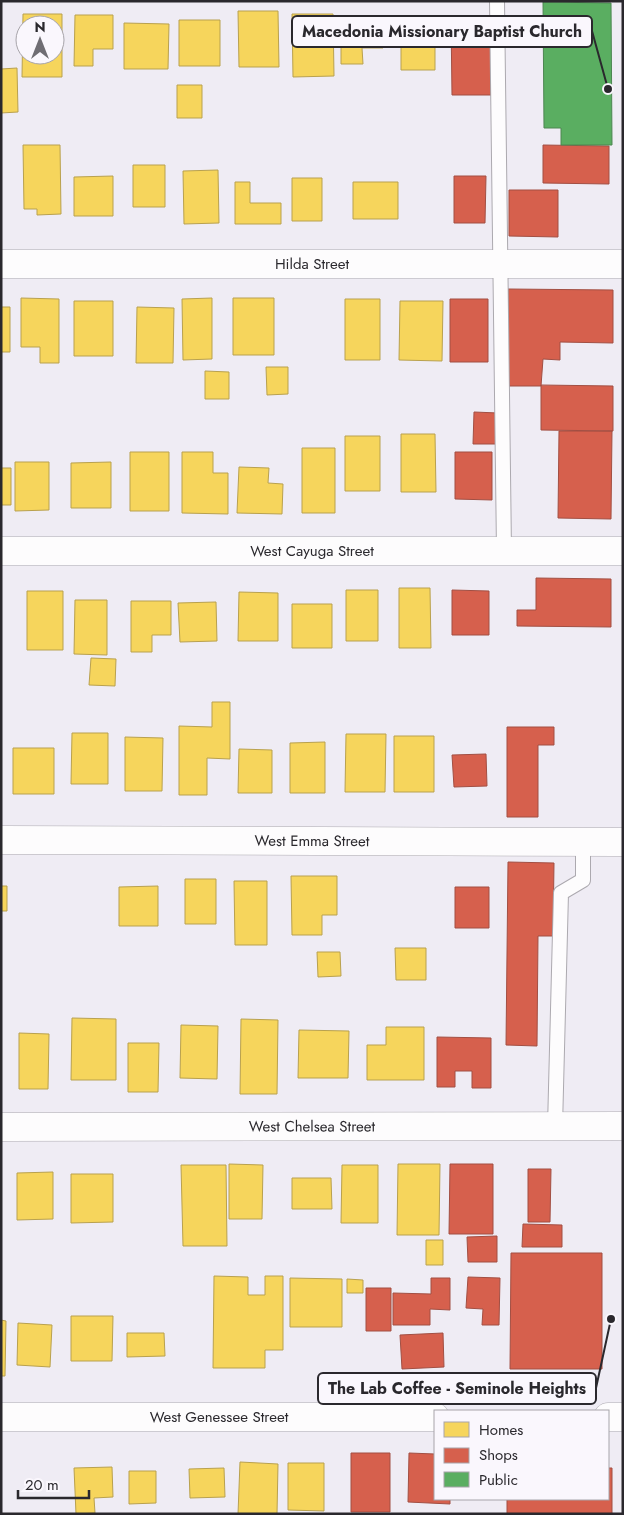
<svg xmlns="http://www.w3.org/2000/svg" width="624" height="1515" font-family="Jost,sans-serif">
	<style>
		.homes { fill: #f6d55c; stroke: #b9a14e; fill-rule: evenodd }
		.shops { fill: #d6604d; stroke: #a24f43 }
		.public { fill: #5aae61; stroke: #4c8651 }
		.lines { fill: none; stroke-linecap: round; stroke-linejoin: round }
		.service-casing { stroke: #aca9af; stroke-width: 16 }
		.minor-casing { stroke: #aca9af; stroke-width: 29 }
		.service { stroke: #fdfcfd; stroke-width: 14 }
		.minor { stroke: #fdfcfd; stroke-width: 28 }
		.labels { text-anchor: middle; stroke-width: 5; stroke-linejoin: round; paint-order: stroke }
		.street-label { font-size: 15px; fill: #2a282d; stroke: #faf7fd }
		.leader { fill: none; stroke: #2a282d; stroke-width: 2 }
		.callout-dot { fill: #2a282d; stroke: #faf7fd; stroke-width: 2 }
		.callout { fill: #faf7fd; stroke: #2a282d; stroke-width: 2 }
		.callout-label { font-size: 16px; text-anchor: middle; font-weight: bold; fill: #2a282d }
	</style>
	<rect width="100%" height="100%" fill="#efecf4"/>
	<path class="homes" d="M238,11h40l1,56h-40z
		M23,14h39v63h-40zM25,25h30v30h-30z
		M292,14h41l1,62 -41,1z
		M75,15h38v34h-20v17h-19z
		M341,16h42v32h-21l1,16h-22z
		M179,20h41v46h-41z
		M124,23l45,1 -1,45h-44z
		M401,27h34v43h-34z
		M17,68l1,44 -17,1v-44z
		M177,85h25v33h-25z
		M23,145h37l1,69 -24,1v-6h-13z
		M133,165h32v42h-32z
		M218,170l1,53 -35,1 -1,-53z
		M113,176v40h-39v-39z
		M292,178h30v43h-30z
		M235,182h15v21h31v21h-46z
		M353,182h45v37h-45z
		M21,298l38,1v64h-19v-16h-19z
		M212,298v61l-29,1 -1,-61z
		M233,298h41v57h-41z
		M345,299h35v61h-35z
		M74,301h39v55h-39z
		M400,301h43l-1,60 -43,-1z
		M1,307h9v45h-9z
		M137,307l37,1 -1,55h-37z
		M266,367h22v27l-21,1z
		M205,371l24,1v27h-24z
		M401,434h34l1,58h-35z
		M345,436h35v55h-35z
		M302,448h33v65h-33z
		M130,452h39v59h-39z
		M182,452h31v21h15v41l-46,-1z
		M15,462h34v48l-34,1z
		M111,462v46h-40v-45z
		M239,467l30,1 -1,15 15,1 -1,30 -45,-1z
		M1,468h10v37h-10z
		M399,588h31l1,60h-32z
		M346,590h32v51h-32z
		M27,591h36v59h-36z
		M239,592l39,1v48h-40z
		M75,600h32v55l-33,-1z
		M131,601h40v34h-19v17h-21z
		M216,602l1,39 -37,1 -2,-39z
		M292,604h40v44h-40z
		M91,658l25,1 -1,27 -26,-1z
		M212,702h18v57l-23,-1v37h-28v-69l33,1z
		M72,733h36v51h-37z
		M346,734h40l-1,58h-40z
		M394,736h40v56h-40z
		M125,737l38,1 -1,53h-37z
		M325,742v51h-35v-50z
		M13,748h41v46h-41z
		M239,749l33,1v43h-34z
		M291,876h46v39h-15v20h-30z
		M185,879h31v45h-31z
		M234,881h33v64h-32z
		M1,886h6v25h-6z
		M158,886v40h-39v-39z
		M395,948h31v32h-30z
		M317,952h23l1,24 -23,1z
		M72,1018l44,1v61h-45z
		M241,1019l37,1 -1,74h-37z
		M181,1025l37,1 -1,53 -37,-1z
		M386,1027h38v53h-57v-35h19z
		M299,1030l50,1 -1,47h-50z
		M19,1033l30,1 -1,55h-29z
		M128,1043h31l-1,49h-30z
		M229,1164l34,1 -1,54h-33z
		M398,1164h42l-1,71h-42z
		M181,1165h45l1,81h-44z
		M342,1165h36v58h-37z
		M53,1172v47l-36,1v-47z
		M71,1174h42v48l-42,1z
		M292,1178h39l1,31h-40z
		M426,1240h17v25h-17z
		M214,1276l34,1v18h17v-19h18v74h-18v18h-52z
		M290,1278l52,1v48h-52z
		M347,1279l16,1v13h-16z
		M71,1316h42l-1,45h-41z
		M1,1320l5,1 -1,55h-4z
		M18,1323l34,2 -2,42 -33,-2z
		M127,1333h37l1,23 -38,1z
		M240,1462l38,2 -1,50h-39z
		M288,1463h36v48l-36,-1z
		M112,1467l1,30 -19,1 1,15 -19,1 -2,-46z
		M224,1468l1,29 -35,1 -1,-29z
		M129,1471h27v32l-27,1z"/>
	<path class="shops" d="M451,18h39l1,77h-39z
		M543,145l66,1v38l-66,-1z
		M454,176h32l-1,47h-31z
		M509,190h49v47l-49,-1z
		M508,289l105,1v53l-53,-1v18l-17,-1 -2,27h-33z
		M450,299h38v63h-38z
		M541,385l72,1v45l-72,-1z
		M474,412l24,1v31h-25z
		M559,431h53l-1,88 -53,-1z
		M455,452h37v48l-37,-1z
		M536,578l75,1v48l-94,-1v-16h19z
		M452,590l37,1v44h-37z
		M507,727h47v18h-16v72h-31z
		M486,754l1,32 -33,1 -2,-32z
		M508,862l46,1 -1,73h-15l-1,110 -31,-1z
		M455,887h34v41h-34z
		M437,1037l54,1v50h-19v-17h-17v16h-18z
		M450,1164h43v70h-44z
		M528,1169h23l-1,53h-22z
		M523,1224l39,1v22h-40z
		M497,1236v26h-29l-1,-25z
		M511,1253h91v116h-92z
		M468,1277l32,1 -1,47h-17l1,-16 -17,-1z
		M431,1278h19v32l-20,-1v16h-37v-32l38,1z
		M366,1288h25v43h-25z
		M443,1333l1,34 -42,2 -2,-34z
		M351,1453h39v59h-39z
		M409,1453l26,1v45h15v5l-42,-2z
		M608,1468h4v46h-105v-15h101z"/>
	<path class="public" d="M543,2l68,1 1,142h-51v-17h-17z"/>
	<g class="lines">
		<defs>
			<path id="service" d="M497,1l7,550
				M555,1127l6,-234 22,-13v-38"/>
			<g id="minor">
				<path id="s1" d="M1,264h622"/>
				<path id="s2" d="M1,551h622"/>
				<path id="s3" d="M1,840l622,2"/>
				<path id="s4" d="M1,1127l622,-1"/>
				<path id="s5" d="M1,1417h434"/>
				<path d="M608,1417h15"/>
			</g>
		</defs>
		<use href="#service" class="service-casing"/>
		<use href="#minor" class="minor-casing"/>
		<use href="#service" class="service"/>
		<use href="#minor" class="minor"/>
	</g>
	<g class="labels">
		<g class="street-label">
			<text dy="5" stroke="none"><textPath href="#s1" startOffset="311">Hilda Street</textPath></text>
			<text dy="5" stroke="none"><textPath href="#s2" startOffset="311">West Cayuga Street</textPath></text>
			<text dy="5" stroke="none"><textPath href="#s3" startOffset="311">West Emma Street</textPath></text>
			<text dy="5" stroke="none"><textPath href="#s4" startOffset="311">West Chelsea Street</textPath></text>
			<text dy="5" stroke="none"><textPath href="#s5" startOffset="218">West Genessee Street</textPath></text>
		</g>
	</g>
	<path class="leader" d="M608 89L592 31M611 1319L596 1388"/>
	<g class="callout-dot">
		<circle cx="608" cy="89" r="5"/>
		<circle cx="611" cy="1319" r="5"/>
	</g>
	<g class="callout">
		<rect x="292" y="16" width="300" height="31" rx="5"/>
		<rect x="318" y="1373" width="278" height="31" rx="5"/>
	</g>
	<g class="callout-label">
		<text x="442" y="37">Macedonia Missionary Baptist Church</text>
		<text x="457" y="1394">The Lab Coffee - Seminole Heights</text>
	</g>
	<rect width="624" height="1515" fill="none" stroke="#2a282d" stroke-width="5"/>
	<rect x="434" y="1410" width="175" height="90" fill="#faf7fd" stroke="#a7a4aa"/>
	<rect x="444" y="1422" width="25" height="15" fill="#f6d55c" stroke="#a7a4aa"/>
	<text x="479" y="1435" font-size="15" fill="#2a282d">Homes</text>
	<rect x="444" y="1448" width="25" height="15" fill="#d6604d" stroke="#a7a4aa"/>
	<text x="479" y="1460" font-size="15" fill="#2a282d">Shops</text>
	<rect x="444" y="1472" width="25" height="15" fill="#5aae61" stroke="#a7a4aa"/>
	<text x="479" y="1485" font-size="15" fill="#2a282d">Public</text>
	<g transform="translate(40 40)"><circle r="24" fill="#faf7fd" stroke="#a7a4aa"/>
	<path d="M0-4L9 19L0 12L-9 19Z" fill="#6f6d73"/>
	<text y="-8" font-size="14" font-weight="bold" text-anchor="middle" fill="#2a282d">N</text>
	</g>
	<path d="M18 1490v8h71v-8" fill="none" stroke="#2a282d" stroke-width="2.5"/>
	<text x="25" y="1490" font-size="15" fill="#2a282d" stroke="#faf7fd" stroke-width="4" paint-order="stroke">20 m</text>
</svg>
